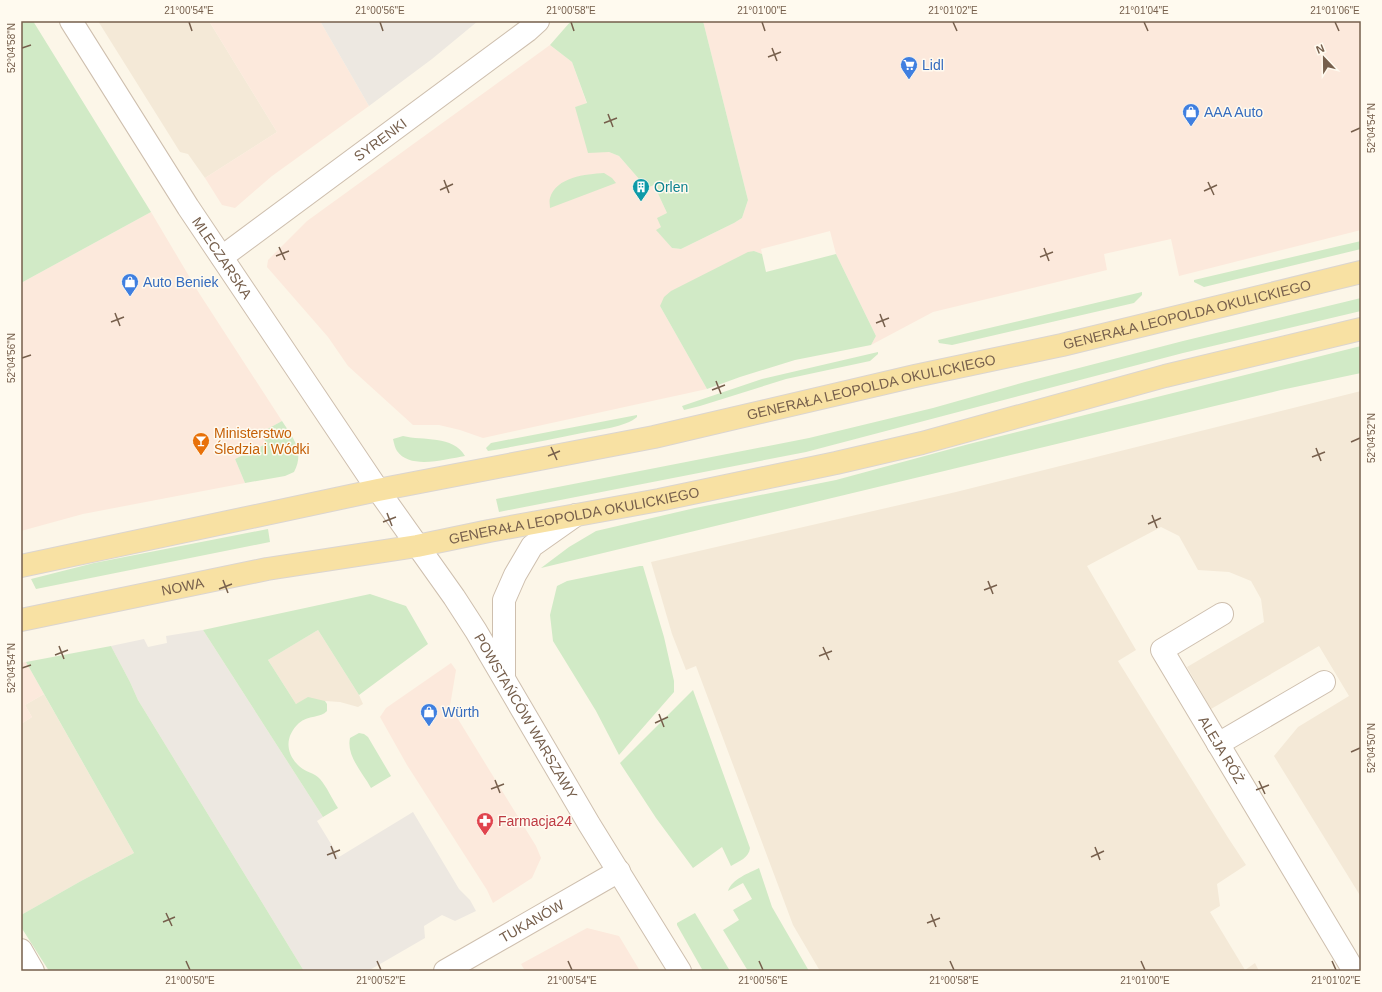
<svg xmlns="http://www.w3.org/2000/svg" width="1382" height="992" font-family="Arial,sans-serif">
	<style>
		.residential { fill: #f4e9d7 }
		.commercial { fill: #fce9dc }
		.industrial { fill: #ede8e1 }
		.green { fill: #d1eac6 }
		.lines { fill: none; stroke-linecap: round; stroke-linejoin: round }
		.minor-casing { stroke: #cebfae; stroke-width: 24 }
		.major-casing { stroke: #dbd5d0; stroke-width: 24 }
		.minor { stroke: #fff; stroke-width: 22 }
		.major { stroke: #f8e1a3; stroke-width: 22 }
		.ticks { fill: none; stroke: #765f4c; stroke-width: 1.5 }
		.labels { text-anchor: middle; stroke-width: 3; stroke-linejoin: round; paint-order: stroke }
		.shop-label { font-size: 14px; fill: #366cbe; stroke: #fffaef; text-anchor: start }
		.street-label { font-size: 14px; fill: #765f4c; stroke: #fffaef }
		.culture-label { font-size: 14px; fill: #0d838f; stroke: #fffaef; text-anchor: start }
		.food-label { font-size: 14px; fill: #c56008; stroke: #fffaef; text-anchor: start }
		.health-label { font-size: 14px; fill: #be3a42; stroke: #fffaef; text-anchor: start }
		.neatline { fill: none; stroke: #765f4c; stroke-width: 1.5 }
		.ticks-label { font-size: 10px; text-anchor: middle; fill: #765f4c }
	</style>
	<rect width="100%" height="100%" fill="#fcf6e8"/>
	<path class="residential" d="M98,21h111l68,111 -72,46 -17,-24 -8,-2z
		M1361,391v506l-87,-141 24,-29 51,-31 -30,-50 -108,63 -24,-42 77,-45 -3,-23 -10,-18 -22,-9 -31,-2 -19,-34 -18,-9 -74,39 49,84 -18,11 109,175 19,29 -29,19 3,22 -10,6 35,58 10,-7 4,8h-439l-27,-46 -97,-259 -10,4 -14,-36 -21,-72 305,-70z
		M318,630l41,65 4,9 -5,3 -18,-5 -15,-1 -29,3 -28,-44z
		M44,694l90,159 -53,28 -60,34v-191l11,-7 -7,-12z"/>
	<path class="commercial" d="M209,21h111l49,85 -97,70 -37,32 -13,-3 -17,-27 72,-46z
		M703,21h658v209l-182,46 -8,-37 -67,15 3,16 -174,42 -62,33 5,-9 -40,-82 -6,-23 -69,18 1,5 -8,-3 -94,55 47,83 -224,49 -23,-8 -21,-5h-26l-65,-59 -20,-29 -61,-70 1,-7 39,-39 243,-176 22,17 15,42 -12,3 20,45h14l10,4 20,23 5,10 10,-4 13,28 -6,14 -4,3 15,18 9,1 53,-26 8,-5 6,-18z
		M151,212l48,81 83,128 -20,11 4,12 -31,15 10,24 -162,31 -62,17v-248z
		M26,662l18,32 -19,11 7,12 -11,7v-61z
		M451,663l5,7 -6,36 86,140 5,12 -9,20 -39,25 -6,-13 -80,-125 -27,-48 6,-9z
		M587,928l32,8 21,35h-115l-4,-7z"/>
	<path class="industrial" d="M320,21h158l-46,38 -63,47z
		M203,630l120,187 -6,4 22,36 74,-45 46,77 11,11 6,11 -21,10 -13,-6 -18,11 1,12 -57,33h-64l-166,-271 -8,-18 -19,-36 33,-7 4,8 19,-4 -1,-7z"/>
	<path class="green" d="M21,21h12l118,191 -130,71z
		M571,21h132l45,179 -6,18 -8,5 -53,26 -9,-1 -16,-18 5,-3 -4,-9 10,-5 -13,-28 -10,4 -5,-10 -20,-23 -10,-4 -21,1 -13,-46 12,-4 -15,-41 -22,-17z
		M604,173l8,5 4,5 -66,25c0,-3 -1,-7 0,-10 6,-21 36,-24 54,-25z
		M1361,241v8l-157,38 -10,-5v-2z
		M754,251l8,3 4,18 70,-18 40,82 -5,9 -76,15 -55,17 -33,12 -47,-83 4,-9 7,-6 77,-39z
		M1142,292v3l-8,8 -182,42 -13,-2 -1,-3z
		M1361,298v13l-178,42 -377,99 -307,60 -3,-13 313,-61 124,-30 92,-26 158,-41z
		M1361,346v27l-80,17 -740,178 28,-21 27,-16 99,-23 141,-28 133,-36z
		M878,352v2l-8,7 -84,18 -86,27 -16,4 -2,-4 80,-27z
		M637,415v2c-11,10 -40,13 -55,16 -31,6 -62,13 -94,18l-2,-3 5,-5z
		M282,421c11,17 23,30 12,51l-9,4 -40,7 -10,-24 31,-15 -4,-12z
		M403,436c20,5 50,-1 62,20 -19,3 -55,14 -68,-5 -2,-3 -3,-8 -4,-12z
		M268,529l2,13 -234,47 -5,-10 63,-16z
		M640,566h3l21,71 10,44v11l-55,63 -23,-44 -43,-70 -3,-26 7,-29 10,-5z
		M370,594l36,12 22,38 -69,51 -41,-65 -50,30 28,44 12,-7 17,4 2,3v7c-6,7 -19,4 -28,12 -14,13 -14,30 0,43 6,6 16,7 21,13 7,8 12,20 18,29l-15,9 -120,-187z
		M111,646l19,36 8,18 166,271h-255l-28,-44v-12l60,-34 53,-28 -108,-191z
		M693,690l57,158c-1,10 -11,13 -19,18l-9,-19 -29,21 -37,-50 -36,-55z
		M359,733l5,1 4,3 23,39 -20,12c-8,-15 -25,-32 -21,-50z
		M759,868l13,39 37,64h-61l-25,-41 16,-10 -6,-10 19,-11 -9,-16 -15,8c4,-12 21,-18 31,-23z
		M695,913l35,58h-27l-26,-46v-2z"/>
	<g class="lines">
		<defs>
			<g id="minor">
				<path id="s1" d="M71,21l117,186 190,283 76,107 22,34 113,193 91,147"/>
				<path id="s2" d="M222,257l305,-226 11,-10"/>
				<path id="s3" d="M1222,614l-60,36 192,321"/>
				<path d="M504,677v-77l11,-25 17,-29 44,-31"/>
				<path d="M1218,744l106,-62"/>
				<path d="M21,950l12,21"/>
				<path id="s4" d="M445,971l174,-100"/>
			</g>
			<g id="major">
				<path id="s5" d="M21,566l357,-76 276,-53 261,-61 147,-31 299,-73"/>
				<path id="s6" d="M21,620l246,-51 150,-23 72,-15 170,-31 177,-37 86,-20 243,-67 196,-47"/>
			</g>
		</defs>
		<use href="#minor" class="minor-casing"/>
		<use href="#major" class="major-casing"/>
		<use href="#minor" class="minor"/>
		<use href="#major" class="major"/>
	</g>
	<path class="ticks" d="M189,22l3,9M380,22l3,9M571,22l3,9M762,22l3,9M953,22l4,9M1144,22l4,9M1335,22l4,9M22,48l9,-3M772,48l5,13M768,57l13,-5M608,114l5,13M604,123l13,-5M1351,132l9,-4M444,180l5,13M1208,182l6,13M440,190l13,-6M1204,191l13,-6M279,247l6,13M1044,248l5,13M276,256l13,-5M1040,257l13,-5M115,313l5,13M880,314l5,13M111,322l13,-5M876,323l13,-5M22,358l9,-3M716,381l5,13M712,390l13,-5M1351,442l9,-4M551,447l6,13M1316,448l5,13M548,456l12,-5M1312,457l13,-5M387,513l5,13M1152,515l5,13M383,522l13,-5M1148,524l13,-6M223,580l5,13M988,581l5,13M219,589l13,-5M984,590l13,-5M59,646l5,13M823,647l6,13M55,655l13,-5M819,656l13,-5M22,668l9,-3M659,714l5,13M655,723l13,-6M1351,752l9,-4M495,780l5,13M1259,781l6,13M491,789l13,-5M1256,790l13,-5M331,846l5,13M1095,847l5,13M327,855l13,-5M1091,857l13,-6M166,913l6,13M931,914l5,13M163,922l12,-5M927,923l13,-5M186,961l4,9M377,961l4,9M568,961l4,9M759,961l4,9M950,961l4,9M1141,961l4,9M1332,961l4,9"/>
	<defs>
		<symbol id="supermarket-pin" viewBox="-11 -11 22 30"><path d="M0 17L-7.5 6A9.5 9.5 0 1 1 7.5 6Z" fill="#3f7fe0" stroke="#fffaef"/><path d="M-6-5.5h2.5l.6 2H6L4.5 2H-2.5L-4.4-4H-6ZM-1.5 3.2a1.3 1.3 0 1 0 .1 0ZM3 3.2a1.3 1.3 0 1 0 .1 0Z" fill="#fff"/></symbol>
		<symbol id="shop-pin" viewBox="-11 -11 22 30"><path d="M0 17L-7.5 6A9.5 9.5 0 1 1 7.5 6Z" fill="#3f7fe0" stroke="#fffaef"/><path d="M-5-2.5h2.3a2.7 3.5 0 0 1 5.4 0H5L5.5 6h-11ZM-1.5-2.5h3a1.5 2.3 0 0 0-3 0Z" fill="#fff"/></symbol>
		<symbol id="building-pin" viewBox="-11 -11 22 30"><path d="M0 17L-7.5 6A9.5 9.5 0 1 1 7.5 6Z" fill="#0f9aa8" stroke="#fffaef"/><path d="M-4-6H4V6H1V3H-1V6H-4ZM-2.5-4.3h1.7v1.8h-1.7ZM.8-4.3h1.7v1.8H.8ZM-2.5-1h1.7V.8h-1.7ZM.8-1h1.7V.8H.8Z" fill="#fff"/></symbol>
		<symbol id="bar-pin" viewBox="-11 -11 22 30"><path d="M0 17L-7.5 6A9.5 9.5 0 1 1 7.5 6Z" fill="#e8710a" stroke="#fffaef"/><path d="M-6-5H6L.8 .8V4.5H3.5V6h-7V4.5H-.8V.8Z" fill="#fff"/></symbol>
		<symbol id="pharmacy-pin" viewBox="-11 -11 22 30"><path d="M0 17L-7.5 6A9.5 9.5 0 1 1 7.5 6Z" fill="#e0444e" stroke="#fffaef"/><path d="M-2-6h4v4h4v4h-4v4h-4v-4h-4v-4h4Z" fill="#fff"/></symbol>
	</defs>
	<g fill-rule="evenodd">
		<use href="#supermarket-pin" x="899" y="55" width="20" height="27"/>
		<use href="#shop-pin" x="1181" y="102" width="20" height="27"/>
		<use href="#building-pin" x="631" y="177" width="20" height="27"/>
		<use href="#shop-pin" x="120" y="272" width="20" height="27"/>
		<use href="#bar-pin" x="191" y="431" width="20" height="27"/>
		<use href="#shop-pin" x="419" y="702" width="20" height="27"/>
		<use href="#pharmacy-pin" x="475" y="811" width="20" height="27"/>
	</g>
	<g class="labels">
		<g class="shop-label">
			<text x="922" y="70">Lidl</text>
			<text x="1204" y="117">AAA Auto</text>
			<text x="143" y="287">Auto Beniek</text>
			<text x="442" y="717">Würth</text>
		</g>
		<g class="street-label">
			<text dy="5" stroke="none"><textPath href="#s2" startOffset="197">SYRENKI</textPath></text>
			<text dy="5" stroke="none"><textPath href="#s1" startOffset="281">MLECZARSKA</textPath></text>
			<text dy="5" stroke="none"><textPath href="#s5" startOffset="1193">GENERAŁA LEOPOLDA OKULICKIEGO</textPath></text>
			<text dy="5" stroke="none"><textPath href="#s5" startOffset="869">GENERAŁA LEOPOLDA OKULICKIEGO</textPath></text>
			<text dy="5" stroke="none"><textPath href="#s6" startOffset="563">GENERAŁA LEOPOLDA OKULICKIEGO</textPath></text>
			<text dy="5" stroke="none"><textPath href="#s6" startOffset="165">NOWA</textPath></text>
			<text dy="5" stroke="none"><textPath href="#s1" startOffset="831">POWSTAŃCÓW WARSZAWY</textPath></text>
			<text dy="5" stroke="none"><textPath href="#s3" startOffset="186">ALEJA RÓŻ</textPath></text>
			<text dy="5" stroke="none"><textPath href="#s4" startOffset="100">TUKANÓW</textPath></text>
		</g>
		<g class="culture-label">
			<text x="654" y="192">Orlen</text>
		</g>
		<g class="food-label">
			<text x="214" y="438">Ministerstwo<tspan x="214" dy="16">Śledzia i Wódki</tspan></text>
		</g>
		<g class="health-label">
			<text x="498" y="826">Farmacja24</text>
		</g>
	</g>
	<rect width="1382" height="992" fill="none" stroke="#fffaef" stroke-width="44"/>
	<g transform="translate(1324 58) rotate(338)" stroke="#fffaef" stroke-width="3" paint-order="stroke">
	<path d="M0-3L7 15L0 10L-7 15Z" fill="#765f4c"/>
	<text y="-6" font-size="11" font-weight="bold" text-anchor="middle" fill="#765f4c">N</text>
	</g>
	<rect x="22" y="22" width="1338" height="948" class="neatline"/>
	<g class="ticks-label">
		<text x="189" y="14">21°00'54"E</text>
		<text x="380" y="14">21°00'56"E</text>
		<text x="571" y="14">21°00'58"E</text>
		<text x="762" y="14">21°01'00"E</text>
		<text x="953" y="14">21°01'02"E</text>
		<text x="1144" y="14">21°01'04"E</text>
		<text x="1335" y="14">21°01'06"E</text>
		<text transform="translate(11 48) rotate(-90)" y="4">52°04'58"N</text>
		<text transform="translate(1371 128) rotate(-90)" y="4">52°04'54"N</text>
		<text transform="translate(11 358) rotate(-90)" y="4">52°04'56"N</text>
		<text transform="translate(1371 438) rotate(-90)" y="4">52°04'52"N</text>
		<text transform="translate(11 668) rotate(-90)" y="4">52°04'54"N</text>
		<text transform="translate(1371 748) rotate(-90)" y="4">52°04'50"N</text>
		<text x="190" y="984">21°00'50"E</text>
		<text x="381" y="984">21°00'52"E</text>
		<text x="572" y="984">21°00'54"E</text>
		<text x="763" y="984">21°00'56"E</text>
		<text x="954" y="984">21°00'58"E</text>
		<text x="1145" y="984">21°01'00"E</text>
		<text x="1336" y="984">21°01'02"E</text>
	</g>
</svg>
